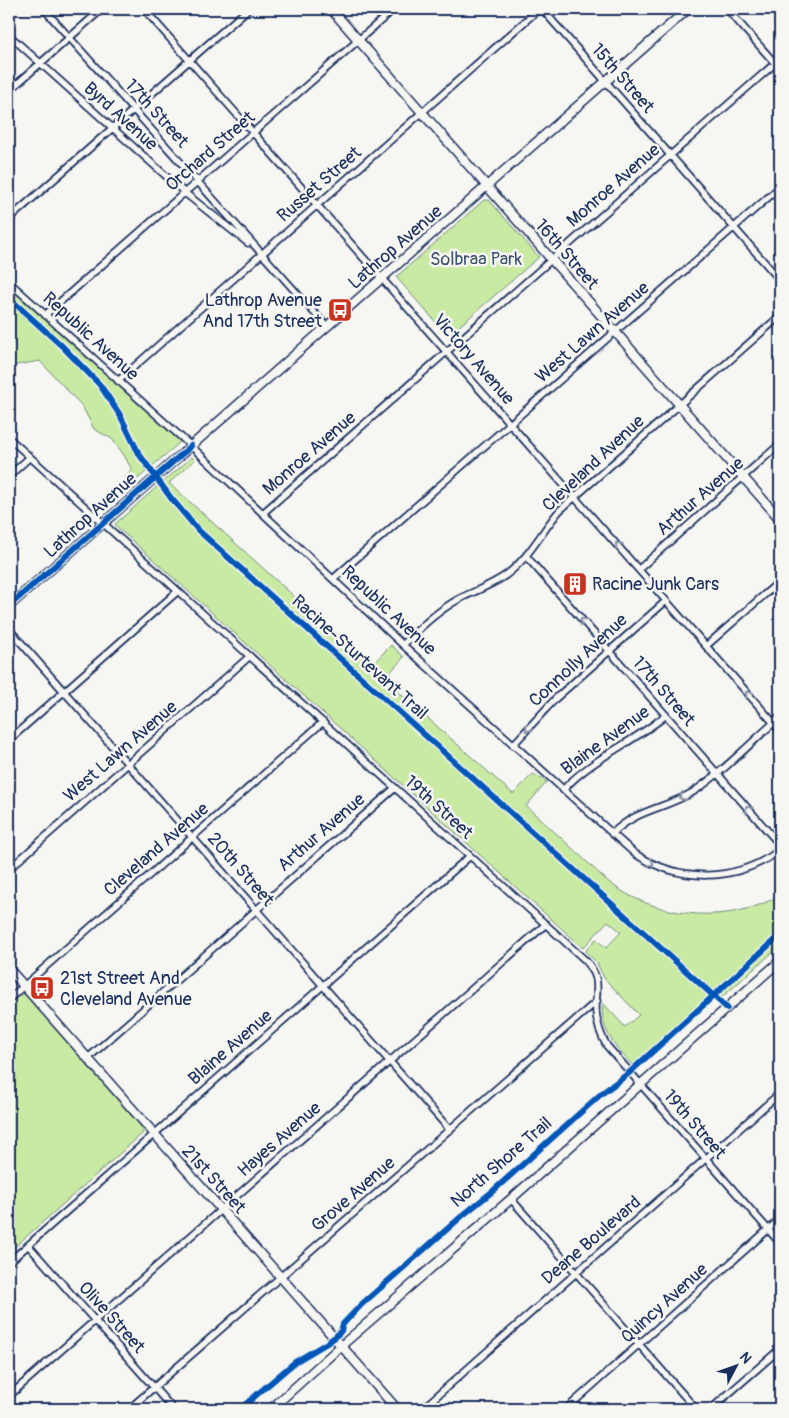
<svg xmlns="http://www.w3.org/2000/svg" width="789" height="1418" font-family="Pangolin,sans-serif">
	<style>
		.green { fill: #c9eaa2; stroke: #728c80 }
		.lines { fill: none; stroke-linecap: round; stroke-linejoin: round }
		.street-casing { stroke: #1b2f5e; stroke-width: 9 }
		.secondary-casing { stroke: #1b2f5e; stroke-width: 11 }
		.street { stroke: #f6f6f2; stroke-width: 5.5 }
		.secondary { stroke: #f6f6f2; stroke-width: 8 }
		.cycleway-casing { stroke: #f6f6f2; stroke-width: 9 }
		.cycleway { stroke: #0057b8; stroke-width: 6 }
		.oneway { stroke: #8892a8 }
		.labels { text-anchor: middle; stroke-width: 5; stroke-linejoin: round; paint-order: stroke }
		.street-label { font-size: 18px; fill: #1b2f5e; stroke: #f6f6f2 }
		.park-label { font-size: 18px; fill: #3e546c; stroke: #f6f6f2 }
		.poi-label { font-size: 18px; fill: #1b2f5e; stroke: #f6f6f2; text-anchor: start }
	</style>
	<rect width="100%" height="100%" fill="#f6f6f2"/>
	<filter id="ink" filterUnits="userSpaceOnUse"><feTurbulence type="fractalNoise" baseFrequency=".02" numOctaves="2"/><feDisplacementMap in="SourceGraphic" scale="10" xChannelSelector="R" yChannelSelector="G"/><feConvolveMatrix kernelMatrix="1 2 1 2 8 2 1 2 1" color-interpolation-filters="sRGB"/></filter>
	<g filter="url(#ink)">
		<path class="green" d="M484,200h5l50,57 -91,79 -52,-59z
			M9,287l171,154 -2,3 -28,24c-18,-25 -28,-54 -46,-79 -25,-35 -63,-65 -95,-94z
			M9,299c32,28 67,56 92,91 12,16 19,33 28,51 5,10 12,19 19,29l-16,14 -7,-6 7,-8 -8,-15 -12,-16 -18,-10 -12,-23 -42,-45 -29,5 -2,-2z
			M192,457l3,3 -26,23 202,183 20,-21 13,12 -20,22 129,115 20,-20 14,8 -21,24c21,19 42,38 62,57 9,8 18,18 29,25 46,31 115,36 163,7v51l-60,53 -7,-5 -503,-455 -33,-35 -15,-21z
			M159,485l47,55 503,455v5l-76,66c-17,-19 -34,-36 -30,-63l22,24 14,-12 -35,-37 -7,-15 -11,-11 1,-3 9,-10 10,9 15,-16 -13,-11 -25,27 -467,-422 -1,-2z
			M21,994h4l118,135v4l-134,119v-248z"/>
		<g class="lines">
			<defs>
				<path id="street" d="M44,9l283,318
					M144,9l636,721
					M542,9l238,271
					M727,9l53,60
					M9,35l176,158 63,50
					M9,91l93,-82
					M9,219l239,-210
					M9,282l182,164 212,199 231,208c45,30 102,30 146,-3
					M45,315l349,-306
					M118,381l421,-372
					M9,438l576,522c18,19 10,30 11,52 1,13 5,24 11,34l173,197
					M9,476l21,-19
					M263,513l517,-454
					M526,556l254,289
					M639,569l141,-125
					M333,579l447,-392
					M9,629l441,501
					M403,645c17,-18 34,-34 56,-46 16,-8 33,-14 47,-24 24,-18 35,-43 54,-65l220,-194
					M706,646l74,-65
					M9,740l169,-149
					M513,745l43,-47 110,-97
					M563,790c29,-32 70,-47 103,-75
					M612,834c24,-25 53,-25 81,-42 29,-19 60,-51 87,-75
					M9,869l241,-213
					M9,999l314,-277
					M88,1058l307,-270
					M511,1199l185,210
					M28,1245l145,164
					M9,1262l461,-406
					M9,1396l537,-472
					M279,1403l6,6
					M129,1409l468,-408
					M422,1409l358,-316
					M566,1409l214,-190
					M711,1409l69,-60"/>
				<path id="secondary" d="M331,9l449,510
					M9,606l679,-597
					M9,969l388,440
					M271,1409l71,-64 169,-146 269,-238"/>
			</defs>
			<use href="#street" class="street-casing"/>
			<use href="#secondary" class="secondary-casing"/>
			<use href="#street" class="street"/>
			<use href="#secondary" class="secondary"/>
			<defs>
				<path id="cycleway" d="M9,298l53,48 38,39 20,30 19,39 32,44 27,32 529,478
					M9,606l182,-160
					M240,1409l55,-47 32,-19 8,-6 6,-6 2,-7 19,-20 100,-88 31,-25 108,-97 28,-21 151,-138"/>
			</defs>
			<use href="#cycleway" class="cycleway-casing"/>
			<use href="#cycleway" class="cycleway"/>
		</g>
		<defs><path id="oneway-chevron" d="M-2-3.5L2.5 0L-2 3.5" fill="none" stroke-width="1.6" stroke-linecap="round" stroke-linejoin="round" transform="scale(1.25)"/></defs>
		<g class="oneway">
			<use href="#oneway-chevron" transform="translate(618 545) rotate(-131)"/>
			<use href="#oneway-chevron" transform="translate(583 621) rotate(-131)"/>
			<use href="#oneway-chevron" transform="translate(748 694) rotate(-131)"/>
			<use href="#oneway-chevron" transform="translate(528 729) rotate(132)"/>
			<use href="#oneway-chevron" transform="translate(682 797) rotate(155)"/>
			<use href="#oneway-chevron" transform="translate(748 809) rotate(-131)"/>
			<use href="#oneway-chevron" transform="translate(651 863) rotate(26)"/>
		</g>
	</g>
	<defs>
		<symbol id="bus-square" viewBox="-11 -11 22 22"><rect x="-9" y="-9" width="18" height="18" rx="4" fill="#c8321e" stroke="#f6f6f2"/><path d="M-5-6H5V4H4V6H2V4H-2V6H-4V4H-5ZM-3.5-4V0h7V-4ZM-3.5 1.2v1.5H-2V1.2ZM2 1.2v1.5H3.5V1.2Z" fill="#fff"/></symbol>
		<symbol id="building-square" viewBox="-11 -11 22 22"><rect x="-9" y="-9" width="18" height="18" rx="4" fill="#c8321e" stroke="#f6f6f2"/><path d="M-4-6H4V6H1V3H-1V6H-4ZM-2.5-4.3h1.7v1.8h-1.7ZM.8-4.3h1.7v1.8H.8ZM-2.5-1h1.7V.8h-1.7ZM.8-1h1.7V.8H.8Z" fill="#fff"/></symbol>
	</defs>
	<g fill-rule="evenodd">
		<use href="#bus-square" x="326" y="296" width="28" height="28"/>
		<use href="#building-square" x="561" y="570" width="28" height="28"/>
		<use href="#bus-square" x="28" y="974" width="28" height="28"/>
	</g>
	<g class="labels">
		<g class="street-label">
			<text transform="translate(623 78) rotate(49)" y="6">15th Street</text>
			<text transform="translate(157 113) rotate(48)" y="6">17th Street</text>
			<text transform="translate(121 116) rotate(42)" y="6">Byrd Avenue</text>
			<text transform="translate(210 151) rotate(-41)" y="6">Orchard Street</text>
			<text transform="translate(319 184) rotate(-41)" y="6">Russet Street</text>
			<text transform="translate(613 185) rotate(-41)" y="6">Monroe Avenue</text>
			<text transform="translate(395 247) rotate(-41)" y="6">Lathrop Avenue</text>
			<text transform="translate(567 254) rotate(49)" y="6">16th Street</text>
			<text transform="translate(592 332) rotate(-41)" y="6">West Lawn Avenue</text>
			<text transform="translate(91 336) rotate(42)" y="6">Republic Avenue</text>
			<text transform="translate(474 359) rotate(49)" y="6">Victory Avenue</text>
			<text transform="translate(309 453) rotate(-41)" y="6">Monroe Avenue</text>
			<text transform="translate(593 463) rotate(-43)" y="6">Cleveland Avenue</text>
			<text transform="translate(700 496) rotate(-41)" y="6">Arthur Avenue</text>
			<text transform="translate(90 515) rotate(-42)" y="6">Lathrop Avenue</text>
			<text transform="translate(389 610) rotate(43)" y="6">Republic Avenue</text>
			<text transform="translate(360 657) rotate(42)" y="6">Racine-Sturtevant Trail</text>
			<text transform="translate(578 660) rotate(-43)" y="6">Connolly Avenue</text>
			<text transform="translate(664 691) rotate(49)" y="6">17th Street</text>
			<text transform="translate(605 740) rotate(-36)" y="6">Blaine Avenue</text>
			<text transform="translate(120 751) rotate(-41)" y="6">West Lawn Avenue</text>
			<text transform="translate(439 807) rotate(42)" y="6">19th Street</text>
			<text transform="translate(321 832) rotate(-41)" y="6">Arthur Avenue</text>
			<text transform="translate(156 849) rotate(-41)" y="6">Cleveland Avenue</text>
			<text transform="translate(241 869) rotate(49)" y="6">20th Street</text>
			<text transform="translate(230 1047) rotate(-41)" y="6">Blaine Avenue</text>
			<text transform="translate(695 1124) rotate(49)" y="6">19th Street</text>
			<text transform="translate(279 1139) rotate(-41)" y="6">Hayes Avenue</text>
			<text transform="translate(501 1162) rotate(-41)" y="6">North Shore Trail</text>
			<text transform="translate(214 1179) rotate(48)" y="6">21st Street</text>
			<text transform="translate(353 1194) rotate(-41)" y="6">Grove Avenue</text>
			<text transform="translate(591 1240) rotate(-41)" y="6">Deane Boulevard</text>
			<text transform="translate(664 1303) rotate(-42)" y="6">Quincy Avenue</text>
			<text transform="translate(112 1317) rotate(48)" y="6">Olive Street</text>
		</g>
		<g class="park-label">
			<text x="476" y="265">Solbraa Park</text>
		</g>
		<g class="poi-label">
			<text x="322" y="306" text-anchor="end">Lathrop Avenue<tspan x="322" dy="21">And 17th Street</tspan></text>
			<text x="592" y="590">Racine Junk Cars</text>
			<text x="60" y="984">21st Street And<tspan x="60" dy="21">Cleveland Avenue</tspan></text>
		</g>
	</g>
	<rect width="789" height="1418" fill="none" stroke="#f6f6f2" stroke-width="30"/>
	<rect x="15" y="15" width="759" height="1388" fill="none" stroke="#1b2f5e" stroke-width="2" filter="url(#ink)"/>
	<g transform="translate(736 1366) rotate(49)" stroke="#f6f6f2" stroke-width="4" paint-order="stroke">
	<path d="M0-4L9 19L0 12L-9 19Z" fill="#1b2f5e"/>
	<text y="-8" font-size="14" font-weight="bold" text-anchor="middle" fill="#1b2f5e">N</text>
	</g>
</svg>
